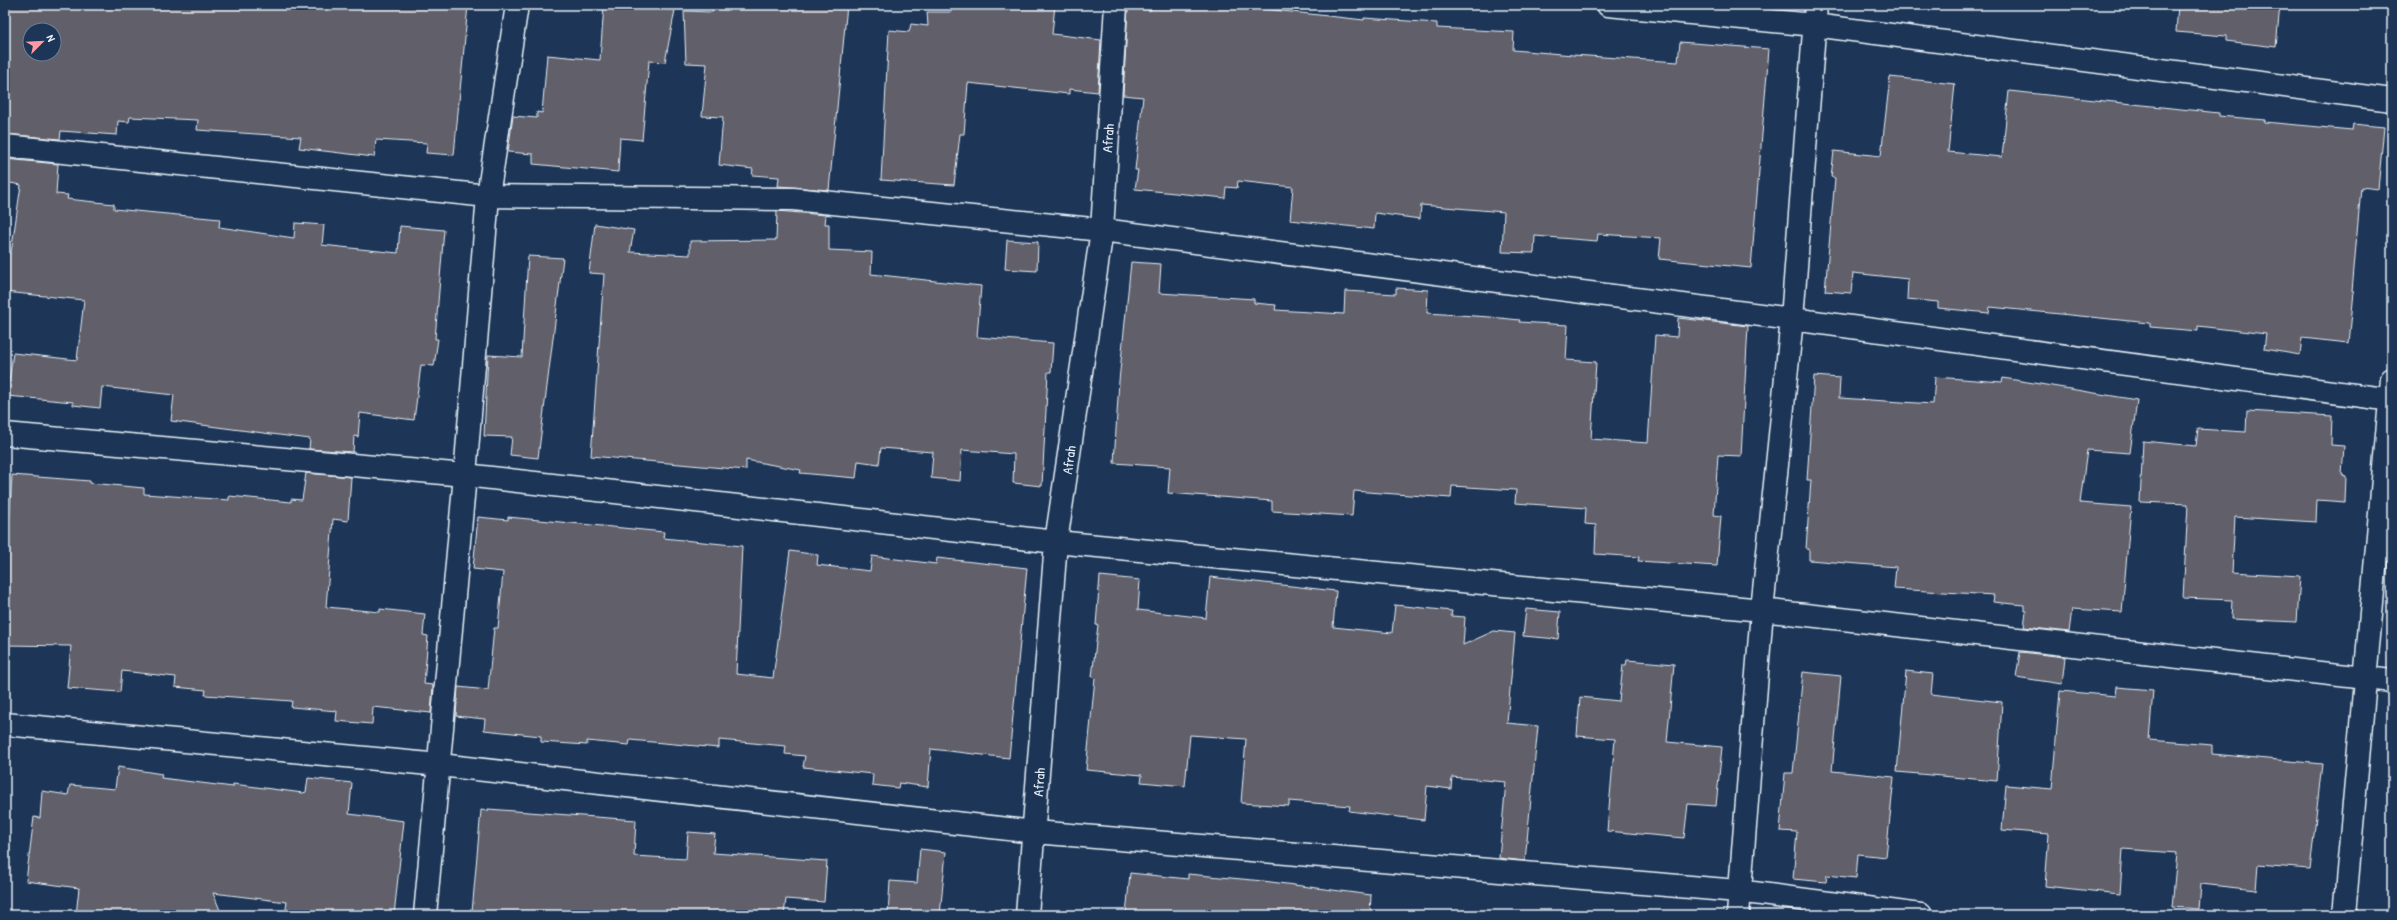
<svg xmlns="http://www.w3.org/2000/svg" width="2397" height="920" font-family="'Patrick Hand',sans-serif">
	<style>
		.building { fill: #605f6a; stroke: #e8f1f8; fill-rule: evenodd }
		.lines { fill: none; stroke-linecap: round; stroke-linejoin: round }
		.street-casing { stroke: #e8f1f8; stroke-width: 25 }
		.street { stroke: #1d3557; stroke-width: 22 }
		.labels { text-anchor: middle; stroke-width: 3.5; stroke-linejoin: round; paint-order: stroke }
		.street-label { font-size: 14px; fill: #e8f1f8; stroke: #1d3557 }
	</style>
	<rect width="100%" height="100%" fill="#1d3557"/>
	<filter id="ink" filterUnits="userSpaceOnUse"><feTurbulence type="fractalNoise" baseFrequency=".025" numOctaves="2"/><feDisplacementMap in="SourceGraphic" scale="8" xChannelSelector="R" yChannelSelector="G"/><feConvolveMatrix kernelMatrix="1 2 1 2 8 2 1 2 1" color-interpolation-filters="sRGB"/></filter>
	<g filter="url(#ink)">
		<path class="building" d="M5,5h463l-14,150 -28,-2 1,-10 -51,-3 -2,17 -75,-9 2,-11 -104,-7 1,-10 -68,-3 -1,5 -11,-1 -1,14 -56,-4 -1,8 -55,-5zM30,30h24v24h-24z
			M604,5h48v4l23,1 -10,52 -16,-1 -7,79 -22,-2 -2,34 -85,-8v-10l-25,-2 5,-36 24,2v-6l5,1 5,-58 53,5z
			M713,5h134l-18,185 -51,-4 1,-9 -27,-2 1,-6 -34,-4 4,-48 -21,-1 5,-52 -21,-1 -2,-52 28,1z
			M976,5h79l-3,29 49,6 -3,52 -29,-3v5l-101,-11 -4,51h-4l-6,51 -73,-5 8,-150 20,2 2,-8 17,2 -1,-14h24l1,-6 24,2z
			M1151,5h77l136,15v-2l73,5v5l77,4 -1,18 60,5 105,7 2,-20 89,7 -18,219 -92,-9 2,-21 -63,-4 -1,7 -62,-5 -1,17 -32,-1 2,-40 -83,-7 -1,14 -45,-6 -1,16 -84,-9 3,-33 -55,-6 -1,7 -11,-1 -1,11 -90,-9 3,-19h-3l8,-73 -20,-2 5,-87 23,2z
			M2178,5h102l-4,42 -50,-6v-5l-50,-4z
			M1890,77l65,7 -7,68 54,5 7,-66 210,22v3l46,4v2l87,8 1,-6 31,3 -6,62 -17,-2 -9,105h2l-5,51 -47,-5 -2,17 -36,-6 2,-15 -68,-8v5l-48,-4v-4l-160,-16 -1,6 -51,-5v-6l-31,-3 1,-20 -55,-6 -2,20 -26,-2 10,-113 -4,-1 3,-26 47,5z
			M5,159l53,5 -2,30 12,1 -1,4 47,5v5l106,10 -1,8 75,11 1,-15 29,2 -2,20 76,8 2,-27 44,4 -9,109h3l-4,27 -13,-1 -7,55 -54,-7 -2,24 -4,-1 -1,16 -44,-3 1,-10 -139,-18 3,-26 -72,-8 -2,21 -27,-3v-3l-66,-6 6,-43 64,7 7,-60 -79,-8v-40l6,1 10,-68 -16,-3z
			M777,211l49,4 -1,9h4v26l43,2 -1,22 110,12 -4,51 76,6 -2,29h-3l-6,114 -29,-3 1,-29 -52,-4 -2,31 -29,-3 2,-26 -52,-4 -2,16 -21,-3 -2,17 -56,-5 1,-3 -55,-10v10l-155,-14 13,-182 -15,-1 6,-49 39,6 -4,22 60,3v-14l86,-1z
			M1007,240l31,2 -1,29 -32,-2z
			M528,256l35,2 -25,200 -28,-3 2,-18 -28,-1 4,-81 34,2z
			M1131,262l30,2 -2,29 95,6v4l22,2 -1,5 69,4 1,-23 51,3v-6l32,2 -1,23 63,4 30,3 -1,2 49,3 -2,35 30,2 -5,77 57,4 7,-108 22,2 1,-19 70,8 -7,130 -23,-1 -4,60 7,1 -4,50 -79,-5 1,-4 -44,-3 1,-29 -11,-1 1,-16 -71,-5 1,-13 -64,-4 -1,12 -97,-7 -2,25 -80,-5v-10l-104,-8 2,-26 -56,-4 5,-82z
			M1814,376l26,2 -1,20 94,6 2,-27 67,5 1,-4 134,22 -7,53 -43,-3 -7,53 51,4 -9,105 -50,-3 -3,23 -45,-5 2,-16h-2v-6l-31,-3 1,-7 -100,-6 2,-22 -87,-7v-11h-3l5,-69h-4z
			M2247,411l85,5 -1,29 13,1 -2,29 4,1 -1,26 -28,-2 -1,22 -81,-5 -3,55 68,4 -3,46 -66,-3 1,-19 -49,-2 5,-94 -48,-2 3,-61 53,5 2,-17 48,3z
			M306,473l45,4 -3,44 -15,-2 -7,88 54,5v-3l45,5 -2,21 5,1 -4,48 9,1 -2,28 -58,-6 -1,17 -36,-3 1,-10 -46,-4 1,-6 -87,-6 1,-5 -31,-3 1,-10 -54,-6 -2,21 -53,-4 4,-42 -66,-1v-116h4l3,-54 78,6v2l54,5v6l85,6v-4l62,6v-3l11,1z
			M478,517l30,3v-3l156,15 -1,6 79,8 -6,128 37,4 17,-127 28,4 -1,10 53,6 2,-15 64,8 1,-6 90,10 -18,190 -78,-9 -3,38 -29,-4 -1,5 -26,-3 1,-11 -70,-7 2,-11 -20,-2 1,-8 -67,-6v8l-89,-8 -1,5 -42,-4v4l-46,-3v-6l-57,-6 1,-11 -29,-3 2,-29 30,3 6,-62h4l5,-56 -30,-3z
			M1100,576l40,4 -2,30 68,8 4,-41 126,14 -3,36 59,6 3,-28 57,6 -1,5 14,1 -2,28 31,-14 21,2 -8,90 31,3 -13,135 -26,-3 7,-76 -54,-5 -1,12 -24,-3 -3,34 -75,-9 1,-5 -61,-5v5l-48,-3 5,-64 -56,-4 -5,51 -44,-4 1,-7 -56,-5 9,-92 -3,-1 6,-52h-2z
			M1526,609l34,3 -2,27 -35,-3z
			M2020,652l45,5 -3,27 -46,-7z
			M1627,660l47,4 -7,78 55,5 -6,59 -28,-2 -4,34 -77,-7 8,-92 -38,-3 3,-39 39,4 4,-36h3z
			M1906,671l27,3 -2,20 71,8 -5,79 -100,-9z
			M1803,672l38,4 -9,95 62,6 -8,80 -28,-3 -2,24 -29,-3 -1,7 -33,-3 4,-47 -17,-1 5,-58h8z
			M2117,687l36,3 -4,50 63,5v9l110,10 -12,105 -52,-4 -2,25 -55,-6 -2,25 -27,-2 5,-54 -54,-4 -3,45 -75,-8 4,-52 -47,-4 4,-45 46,4 8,-98 56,5z
			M118,767l44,7 -1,4 72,9v-3l70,9 3,-1 2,-14 44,5 -3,31 55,7 -10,94h-109l2,-13 -74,-9 9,22h-146l3,-27 -53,-7 8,-64 6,1 2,-27 26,4 2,-10 45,4z
			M488,809l148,11 -2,36 52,3 2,-27 27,2 -2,19 114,8 -3,41 -38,-3 -2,16h-269l-43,-3 9,-102 7,1z
			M920,849l26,3 -6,63h-52l2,-34 27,2z
			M1130,873l58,6v-5l75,7 108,14 -1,20h-244z"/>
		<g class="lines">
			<defs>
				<path id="street" d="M1608,5l206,20 578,75
					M5,146l483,50 305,3 309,31 690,89 600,81
					M5,434l460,41 591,67 706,68 630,71
					M5,724l435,41 595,67 703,59 183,24
					M425,915l40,-440 23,-279 29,-191
					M1027,915l29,-373 46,-312 14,-225
					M1738,915l24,-305 30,-291 24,-314
					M2344,915l48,-536"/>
			</defs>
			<use href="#street" class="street-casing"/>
			<use href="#street" class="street"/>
		</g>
	</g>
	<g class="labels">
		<g class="street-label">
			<text transform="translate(1108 138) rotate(-86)" y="5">Afrah</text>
			<text transform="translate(1069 460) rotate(-82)" y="5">Afrah</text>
			<text transform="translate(1039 782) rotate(-86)" y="5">Afrah</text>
		</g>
	</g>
	<rect width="2397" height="920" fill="none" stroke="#1d3557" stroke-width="20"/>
	<rect x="10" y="10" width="2377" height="900" fill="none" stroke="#e8f1f8" stroke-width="1.5" filter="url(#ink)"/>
	<g transform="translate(42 42) rotate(66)"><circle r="19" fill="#1d3557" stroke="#6e8097"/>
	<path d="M0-3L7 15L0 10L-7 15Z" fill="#ff9aa2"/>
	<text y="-6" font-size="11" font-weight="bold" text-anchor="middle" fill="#e8f1f8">N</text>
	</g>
</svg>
